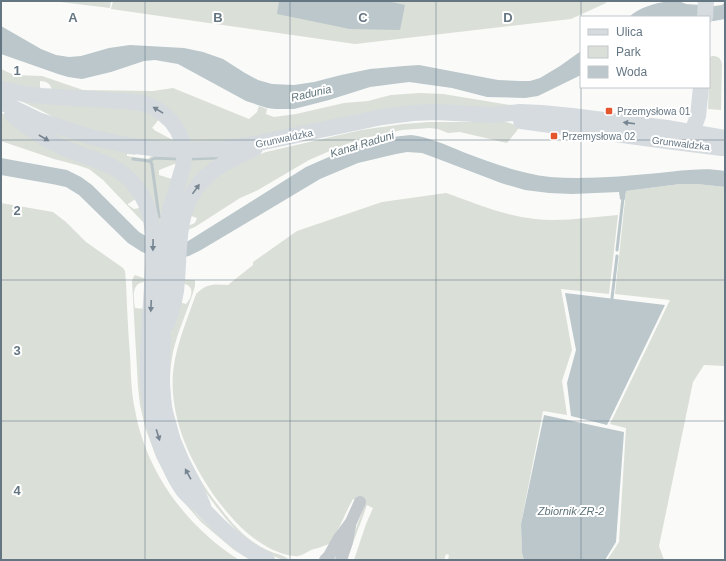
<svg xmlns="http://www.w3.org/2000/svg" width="726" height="561" font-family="Helvetica,sans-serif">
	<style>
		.green { fill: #dadfd7; fill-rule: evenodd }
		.water { fill: #bbc7cb }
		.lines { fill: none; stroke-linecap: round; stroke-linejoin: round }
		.stream { stroke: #bbc7cb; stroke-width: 3 }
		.minor { stroke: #c3c8cc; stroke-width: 12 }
		.major { stroke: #d6dbdf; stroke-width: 16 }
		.oneway { fill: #768591 }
		.grid { fill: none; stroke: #657683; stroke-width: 1; stroke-opacity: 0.55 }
		.poi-dot { fill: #e4572e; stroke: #fff; stroke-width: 1.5 }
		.labels { text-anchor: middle; stroke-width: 4; stroke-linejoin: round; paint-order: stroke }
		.poi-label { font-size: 10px; fill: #657683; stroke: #fff; text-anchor: start }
		.street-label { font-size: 10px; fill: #657683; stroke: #fff }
		.water-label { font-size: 11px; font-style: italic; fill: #60757c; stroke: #fff }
		.grid-label { font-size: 13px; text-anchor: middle; font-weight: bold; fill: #657683; stroke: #fff; stroke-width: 4; stroke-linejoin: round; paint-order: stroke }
	</style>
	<rect width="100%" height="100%" fill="#fafaf8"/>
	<path class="green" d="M52,1h59l-1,7z
		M113,1h493v2l-35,16 -216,25 -244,-35z
		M712,56c6,0 9,2 10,8l-1,46 -13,-1 2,-52z
		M1,69l13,6 28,1 41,14 70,1 20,-3 76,31 8,-7 2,-6 8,3 -1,5 8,3 22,-3 48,-11 24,-2 23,-6 29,-2 23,1 80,13v3c-45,-3 -95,-6 -139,1 -39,6 -77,17 -115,26 -71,15 -151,13 -216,-20 -7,-4 -14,-8 -22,-11 -5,-3 -11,-5 -16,-8l2,-1c22,4 45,5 68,6 24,2 55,-1 75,15l-8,10 2,1v1l19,10h16c-4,-17 -16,-30 -31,-38 -5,-2 -10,-4 -15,-6l-91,-5c-1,-7 -5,-10 -12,-10v11l-18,-3 -21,-5z
		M1,112c15,11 28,24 45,33 34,19 67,16 91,53l-9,6v1l6,4 6,-1 5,13 12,2c-1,-11 -6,-22 -12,-31 -23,-36 -51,-36 -86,-51 -13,-6 -25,-14 -37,-23v-1l53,21 29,8 28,5 4,4 -9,-1v2l21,3 6,-5 34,2 47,-3v1c-33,14 -51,35 -58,70l13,1 5,-2 2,-5 -8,-3 5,-14 5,-7 7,-9 8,-8 9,-6 23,-12 20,-7 95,-22 42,-6 26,-2h77l13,4v2l-12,15 -47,-11 -12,1 -10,-4 -8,-1 -28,2 -42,9 -21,8 -30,13 -51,30 -18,8 -45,29 -10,4 -12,1 -14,-2 -8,-3 -9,-6 -39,-41 -14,-11 -12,-4 -23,-6 -53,-18zM177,163h14l-2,11 -2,1 -9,24 -6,25h-8l3,-20 8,-24 -16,-5v-5z
		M680,184h17l28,3v179l-21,-1 -11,17 -34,164 5,14h-57l12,-18 7,-114 -16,-4 60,-124 -55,-6 11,-103z
		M446,193c29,10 58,23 89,26 26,3 57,-2 83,-4l-9,79 -48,-5 11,61 -10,31 5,34 -24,-4 -22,113 1,29 2,7h-76l1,-5 -3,-1 -2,6h-90l12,-36 7,-16 -6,-3 -5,14 -11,29 -3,2 17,-46 -12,-5c-6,10 -10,22 -16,32 -2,4 -4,8 -6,11 -4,4 -14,6 -20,8 -4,2 -11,7 -16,6 -8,0 -20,-5 -26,-8 -22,-12 -36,-28 -51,-47 -23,-32 -42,-68 -45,-108 -3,-35 12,-67 23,-99 11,-11 18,-10 32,-9l25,-20v-3l44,-31 85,-29z
		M1,203l52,9 13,10 20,20 37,26 2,3 1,12c1,24 2,48 4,72 1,18 1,37 5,55 11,62 51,116 104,150h-238z
		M135,275l8,3 52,2v6c-6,22 -17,44 -22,66 -11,54 10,106 41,148 8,10 15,20 24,29 8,8 18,16 29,21 6,3 18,5 22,10 -6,0 -12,-2 -18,-5 -24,-10 -40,-29 -56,-50 -13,-17 -25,-35 -33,-55 -8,-19 -13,-40 -15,-62 -1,-18 -1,-36 3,-54 2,-11 6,-21 9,-32l7,2c2,-3 5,-6 5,-9 3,-12 -10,-12 -18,-13l-4,23 -1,1 1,-24h-9c-2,15 -2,32 -3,49 -1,17 -2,34 -1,52 1,37 13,73 33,104l-1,2h-1c-20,-32 -34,-70 -35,-108 0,-6 -1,-13 1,-19h-1l4,-80c-23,-3 -24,7 -21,26l11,1c-1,27 -4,55 -2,82 3,42 20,85 47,117 17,20 42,39 64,52h-5l-16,-10 -33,-28 -20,-23 -12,-17 -13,-25 -11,-30 -5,-22 -2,-18 -6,-106 1,-3z"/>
	<path class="water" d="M279,1h108l18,4 -5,25 -50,-1 -73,-15z
		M668,1l13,1 5,2 29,2 7,-1 3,-3v17l-11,2h-5v-4h-80c11,-10 24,-13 39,-16z
		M1,26l40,23 15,6 13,2 12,-1 28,-8 21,-3 54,3 19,4 20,7 22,14 13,7 14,4 22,1 20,-3 27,-7 29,-6 34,-3 15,-1 79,15 22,1h10l10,-3 20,-12 21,-15v24l-43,21 -13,2 -38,-1 -35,-9 -43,-6 -39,5 -41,13 -35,9h-19l-8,-1 -21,-7 -68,-37 -23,-4 -11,1 -33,11 -29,7 -14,-2 -10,-3 -57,-20z
		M411,135c18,2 35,10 52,17 29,11 55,21 87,25 36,3 73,-1 109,-4 22,-2 43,-6 66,-2v16l-28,-3h-17l-54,7 -1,8 -2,2 -3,-2 -1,-7 -47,2 -23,-1 -24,-3 -24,-7 -68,-26 -11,-4 -15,-1 -11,2 -38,9 -38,16 -119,71 -12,6 -11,2 -24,-2 -12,-4 -14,-9 -49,-48 -13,-8 -14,-3 -51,-9v-17l66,12 14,7 11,8 47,47 12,7 34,4 121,-76 41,-18 15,-5 30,-7z
		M565,293l100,12 -58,120 -36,-9 -4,-33 9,-33z
		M544,415l80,17 -8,110 -11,18h-81l-2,-7 -1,-29z"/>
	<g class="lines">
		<path class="stream" d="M133,159l16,2 6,-3 24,1
			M189,159l28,-1
			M149,161l2,1 1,3 7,52
			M617,250l6,-52
			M612,298l5,-42"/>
		<path class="minor" d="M325,560l4,-4 10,-18 12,-16 9,-20
			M341,560l6,-18 3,-16"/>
		<path class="major" d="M705,17l1,-16
			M1,89l23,5 18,2 81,5 18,2 8,2 12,7 10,9 7,10 5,13 1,14 -1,9 -13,43 -2,14 -6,81 1,32 -1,28v21l2,22 9,33 9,21 12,23 9,21
			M1,102l37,18 53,17 35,8 35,4 29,1 30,-1 34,-5 128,-27 31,-4 22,-1 59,3 26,-3 22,1 30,3 95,12 58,10
			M12,115c15,12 30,23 48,31 31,15 61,15 81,48 17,28 12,60 11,92 -2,40 -8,83 -1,123 3,17 8,34 15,49 5,11 10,23 17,32 6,8 16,14 22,21 18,20 38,37 62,49
			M521,121l138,19 63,8
			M691,142l1,-10 6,-16 3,-29
			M167,324c4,-11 7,-21 9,-33 5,-41 -3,-84 31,-115 14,-13 32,-20 48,-28"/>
	</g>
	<defs><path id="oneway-solid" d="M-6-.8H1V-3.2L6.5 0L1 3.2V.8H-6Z"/></defs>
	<g class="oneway">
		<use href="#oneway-solid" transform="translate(158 110) rotate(-149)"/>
		<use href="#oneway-solid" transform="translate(629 123) rotate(-173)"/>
		<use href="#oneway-solid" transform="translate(44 138) rotate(30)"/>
		<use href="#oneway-solid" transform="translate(196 189) rotate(-54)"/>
		<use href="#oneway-solid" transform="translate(153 245) rotate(91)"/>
		<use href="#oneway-solid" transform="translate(151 306) rotate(93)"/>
		<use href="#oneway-solid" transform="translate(158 435) rotate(73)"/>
		<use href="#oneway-solid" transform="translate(188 474) rotate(-119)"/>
	</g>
	<path class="grid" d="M145,1v559M290,1v559M436,1v559M581,1v559M1,140h724M1,280h724M1,421h724"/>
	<g class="poi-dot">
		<rect x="605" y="107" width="8" height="8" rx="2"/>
		<rect x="550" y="132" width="8" height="8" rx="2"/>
	</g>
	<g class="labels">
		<g class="poi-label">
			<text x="617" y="115">Przemysłowa 01</text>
			<text x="562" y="140">Przemysłowa 02</text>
		</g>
		<g class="street-label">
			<text transform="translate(284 138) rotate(-12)" y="4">Grunwaldzka</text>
			<text transform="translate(681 143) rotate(7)" y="4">Grunwaldzka</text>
		</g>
		<g class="water-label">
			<text transform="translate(311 93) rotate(-13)" y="4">Radunia</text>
			<text transform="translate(362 144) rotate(-17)" y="4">Kanał Raduni</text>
			<text x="571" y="515">Zbiornik ZR-2</text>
		</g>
	</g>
	<g class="grid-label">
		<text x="73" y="22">A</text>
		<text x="218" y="22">B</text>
		<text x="363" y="22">C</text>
		<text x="508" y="22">D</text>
		<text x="17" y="75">1</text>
		<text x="17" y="215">2</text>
		<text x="17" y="355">3</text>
		<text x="17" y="495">4</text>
	</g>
	<rect width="726" height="561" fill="none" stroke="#657683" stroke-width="4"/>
	<rect x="580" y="16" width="130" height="72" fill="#ffffff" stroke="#c1c8cd"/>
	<rect x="588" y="29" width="20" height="6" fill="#d6dbdf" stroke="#c1c8cd"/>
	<text x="616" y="36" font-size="12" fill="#657683">Ulica</text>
	<rect x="588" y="46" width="20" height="12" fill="#dadfd7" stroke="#c1c8cd"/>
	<text x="616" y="56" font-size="12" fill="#657683">Park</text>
	<rect x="588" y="66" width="20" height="12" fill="#bbc7cb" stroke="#c1c8cd"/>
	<text x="616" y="76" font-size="12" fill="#657683">Woda</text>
</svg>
